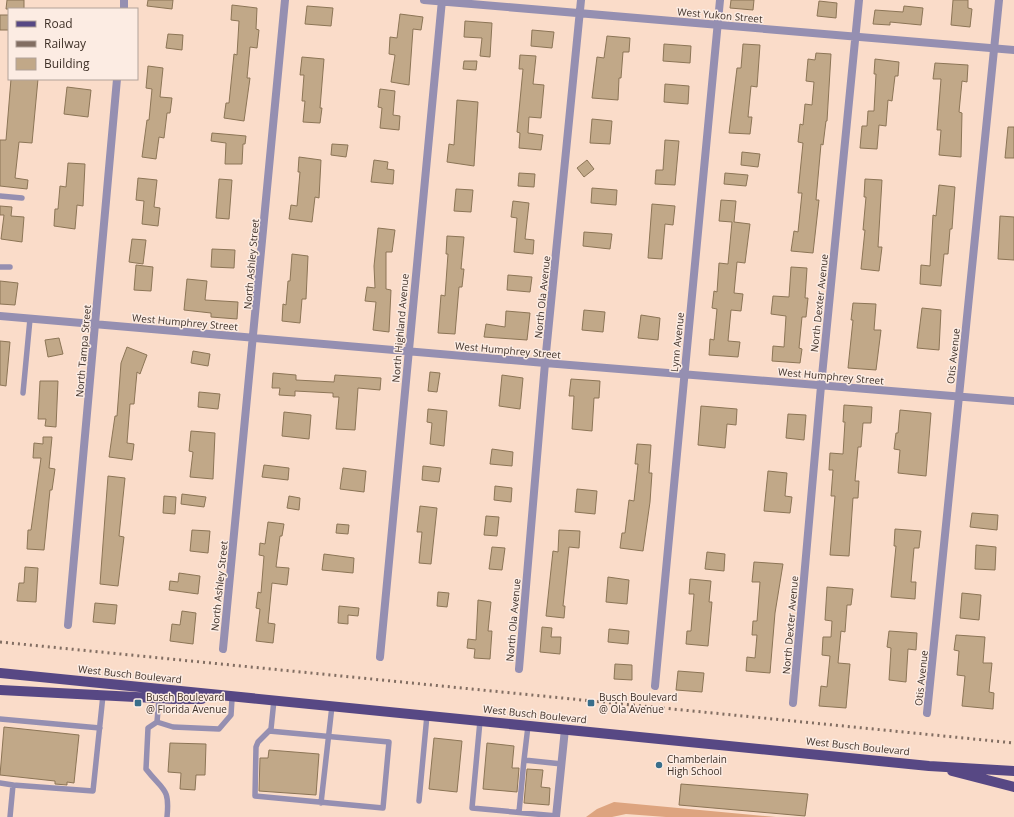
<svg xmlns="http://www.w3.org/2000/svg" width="1014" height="817" font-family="'Open Sans',sans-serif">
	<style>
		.green { fill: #dda47f }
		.building { fill: #c1a888; stroke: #8c7556 }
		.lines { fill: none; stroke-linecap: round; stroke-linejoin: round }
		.lane { stroke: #958fb1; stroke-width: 5.5 }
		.street { stroke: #958fb1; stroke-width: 8 }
		.primary { stroke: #574884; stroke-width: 10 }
		.rail { stroke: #826e62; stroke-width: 3; stroke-dasharray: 2 4; stroke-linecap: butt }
		.poi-dot { fill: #396e8a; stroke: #fcece3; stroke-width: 1.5 }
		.labels { text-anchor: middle; stroke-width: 3; stroke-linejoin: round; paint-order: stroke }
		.street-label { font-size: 10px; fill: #403229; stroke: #fcece3 }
		.poi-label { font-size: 10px; fill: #403229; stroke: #fcece3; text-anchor: start }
	</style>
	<rect width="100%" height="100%" fill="#fadcc9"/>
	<path class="green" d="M614,802l162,15h-110l-40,-3 -14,3h-26l11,-8z"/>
	<path class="building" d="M7,0h17v9h-18z
		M148,0h25l-1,9 -25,-3z
		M731,0h23l-1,10 -23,-2z
		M953,0h15v8l4,1 -2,18 -19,-2z
		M819,1l18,2 -1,15 -19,-2z
		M232,5l25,3 -1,21 3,1 -2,18 -7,-1 -3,31h3l-6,43 -20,-3 2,-15h3l5,-49 3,1 2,-34 -8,-1z
		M307,6l26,2 -2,18 -26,-2z
		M904,6l19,2 -2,17 -31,-3v3l-17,-1 2,-14 28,2z
		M400,14l23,3 -2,13 -8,-1 -4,56 -18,-3 4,-27 -6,-1 1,-17 7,1z
		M0,15h9v15h-9z
		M465,21l27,2 -2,34 -10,-1 2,-18 -18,-1z
		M532,30l22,2 -2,16 -21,-2z
		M168,34l15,1 -1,15 -16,-2z
		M607,36l23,2 -1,14h-6l-2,26h-2l-1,22 -26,-2 5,-41 7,1z
		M664,44l27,2 -1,17 -27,-2z
		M743,44l17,1 -3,42 -6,-1 -3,31h4l-2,17 -21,-1 8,-65h4z
		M816,53l15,1 -4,67h-1l-3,24 -2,-1 -5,56h3l-6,53 -22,-2 3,-20 4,1 4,-39h-4l5,-50 -5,-1 2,-18 3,1 2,-21 7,1 2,-23 -8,-1 2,-22 7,1z
		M520,55l16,1 -3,28 11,1 -3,33 -12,-1 -1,16 15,2 -2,15 -22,-2 1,-15 -3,-1 6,-63h-4z
		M302,57l22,2 -4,49h2l-2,15 -17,-1 2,-21h-3l2,-26h-4z
		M875,59l24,3 -1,14h-3l-3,25 -4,-1 -2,26 -7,-1 -2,24 -17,-1 2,-22h5l1,-15h6l2,-37h-2z
		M464,61h13l-1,9 -13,-1z
		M935,63l33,2 -1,17 -5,-1 -3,31 3,1 -1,44 -22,-2 2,-25h-4l4,-51h-8z
		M148,66l15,2 -3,29 12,1 -2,15h-3l-3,25 -5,-1 -3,22 -14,-2 5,-37h2l3,-31 -6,-1z
		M11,79h27l-6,64 -13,-1 -4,36 13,2 -1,9 -27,-3v-46h6z
		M665,84l24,2 -1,18 -24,-2z
		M67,87l24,3 -3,27 -24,-3z
		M380,89l15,2 -2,24 7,1 -1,14 -19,-2 2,-20 -4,-1z
		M457,100l21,2 -4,64 -27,-4 2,-18 5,1z
		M592,119l20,2 -2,23 -20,-1z
		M1008,127h6v31h-9z
		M212,133l34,3 -1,8h-2l-1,20h-17l1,-21 -15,-2z
		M665,140l14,1 -4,44 -20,-1 1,-14h7z
		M332,144l16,1 -2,12 -15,-2z
		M742,152l18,2 -2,13 -17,-2z
		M299,157l22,3 -2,38 -4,-1 -3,25 -23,-3 2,-14 6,1 3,-34h-2z
		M374,160l14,2 -1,7 7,1 -1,14 -22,-2z
		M587,160l7,9 -10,8 -7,-9z
		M68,163l17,1 -2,42 -6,-1 -2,24 -21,-3 1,-17h3l2,-23 6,1z
		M519,173l16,1 -1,13 -16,-1z
		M725,173l23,2 -2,11 -22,-2z
		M138,178l19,2 -3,27 6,1 -2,18 -16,-2 2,-23 -8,-1z
		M219,179l13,1 -3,39 -13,-1z
		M865,179l17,1 -4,67h4l-3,24 -18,-2 4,-39h-2l3,-33h-2z
		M939,185l16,2 -3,42h-2l-2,25h-4l-3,32 -21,-2 1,-19 9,1 3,-51 3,1z
		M592,188l25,2 -1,15 -25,-2z
		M456,189l17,1 -2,22 -17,-1z
		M721,200l15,1 -2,21 16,2 -5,39 -8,-1 -3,31 9,1 -2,17 -10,-1 -3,31 12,1 -2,15 -29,-2 1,-16 4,1 3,-31 -5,-1 2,-17 3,1 2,-29 9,1 4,-42 -13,-1z
		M513,201l16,2 -4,36 9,1 -1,14 -19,-2 3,-34 -6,-1z
		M652,204l23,2 -2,19 -8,-1 -3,35 -14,-1z
		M0,206l12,1 -1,9 13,1 -2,25 -21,-3 3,-24h-4z
		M1000,216l14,1v43l-16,-1z
		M378,228l17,2 -3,22h-6v37l5,1 -2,42 -16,-2 3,-28 -11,-1 2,-14 8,1 -1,-22z
		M584,232l28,2 -2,15 -27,-3z
		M447,236l17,1 -3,32h3l-2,18h-3l-4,47 -17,-1 3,-38 4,1 3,-42h-2z
		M132,239l14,1 -3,24 -14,-2z
		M212,249l23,1 -1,18 -23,-1z
		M292,254l16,2 -2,43h-4l-2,24 -18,-2 1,-17 3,1 2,-24h2z
		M136,265l17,2 -2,24 -17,-1z
		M791,267l16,1 -2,30h3l-2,19h-4l-3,31 3,1 -2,14 -28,-2 1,-15 11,1 2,-31 -15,-2 2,-18 16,1z
		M508,275l24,2 -2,15 -23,-2z
		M187,279l20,2 -2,19 33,2 -1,17 -26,-2v-4l-27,-3z
		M0,281l18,2 -3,22 -15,-1z
		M853,303l23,1 -2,26h7l-5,40 -28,-2 5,-48h-2z
		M922,308l19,2 -2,40 -22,-2z
		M584,310l21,2 -2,20 -21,-2z
		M506,311l24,2 -3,27 -43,-3 2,-13 19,3z
		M641,315l19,3 -2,22 -20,-2z
		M59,338l4,16 -15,3 -3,-17z
		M0,341l10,1 -4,44 -6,-1z
		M127,347l20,8 -7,19 -3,-2 -3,32h-4l-3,39 7,1 -2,16 -23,-3 6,-41h2l4,-53z
		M193,351l17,3 -2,12 -17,-3z
		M430,372l10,1 -3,19 -9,-1z
		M273,373l23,2v5l38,2 1,-7 46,3 -1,12 -22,-2 -3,42 -19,-1 3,-32h-6v-4l-38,-2v5l-16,-1 1,-7h-8z
		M502,375l21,3 -3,31 -21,-3z
		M571,379l29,2 -1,17h-5l-2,33 -20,-2 2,-33h-5z
		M40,381h18l-2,46 -11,-1 1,-7h-8z
		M199,392l21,2 -2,15 -20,-2z
		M844,405l28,2 -1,16h-8l-2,24h-3l-3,34h4l-1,17h-5l-4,58 -19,-1 5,-59h-4l2,-26h-4l1,-17 13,1 2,-32h-2z
		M701,406l36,3 -1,16 -9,-1 -2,24 -27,-3z
		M428,409l19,2 -3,35 -14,-2 2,-21 -5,-1z
		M900,410l31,3 -5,63 -28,-3 2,-23 -6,-1 2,-16h2z
		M284,412l27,3 -2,24 -27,-3z
		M788,414l18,1 -2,25 -18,-2z
		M191,431l24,2 -2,46 -23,-2 3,-25 -4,-1z
		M43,437h9l-3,31 6,1 -3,21h-2l-6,60 -17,-1 1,-19h3l10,-72h-8l1,-15 9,1z
		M637,444l14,1 -2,28h3l-2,29 -7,49 -23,-3 2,-15h3l4,-33 5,1 4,-37h-3z
		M492,449l21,3 -1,14 -22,-2z
		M264,465l25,3 -1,12 -26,-3z
		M423,466l18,2 -2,14 -17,-2z
		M343,468l23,3 -2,21 -24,-3z
		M768,471l19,2 -2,23 7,1 -2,16 -26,-2z
		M108,476l17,2 -6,58 5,1 -6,49 -18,-2z
		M495,486l17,2 -1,14 -17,-2z
		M577,489l20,2 -2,23 -20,-2z
		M182,494l24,3 -2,10 -23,-3z
		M164,496l12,1 -1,17 -12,-1z
		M289,496l11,2 -1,12 -12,-2z
		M420,506l17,2 -6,56 -12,-1 3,-31h-5z
		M972,513l26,2 -1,15 -27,-3z
		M486,516l13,1 -2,19 -13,-1z
		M268,522l16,2 -2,12h-2l-4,31 13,1 -2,17 -15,-2 -4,40 7,1 -2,19 -17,-2 4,-32 -4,-1 2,-16 3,1 3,-37 -5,-1 1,-12 5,1z
		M337,524l12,1 -1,9 -12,-1z
		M895,529l26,2 -2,17h-5l-3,34h5l-1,17 -24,-2 5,-51h-2z
		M192,530l18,1 -2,22 -18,-2z
		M559,530l21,1 -1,17 -10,-1 -6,59h2l-1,12 -18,-2 7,-65 5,1z
		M976,545l20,2 -1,23 -20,-1z
		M492,547l13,1 -3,22 -13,-1z
		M707,552l18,2 -1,17 -19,-2z
		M324,554l30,4 -1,15 -31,-3z
		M754,562l29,2 -8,49 -5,60 -24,-2 1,-14 8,1 2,-23h-5l1,-14h4l3,-39h-8z
		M25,567l13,1 -2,34 -19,-1 2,-18h5z
		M179,573l21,3 -2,18 -29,-4 1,-9 8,1z
		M608,577l21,3 -2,24 -21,-2z
		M690,579l21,2 -2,21h3l-4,44 -22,-2 1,-13h4l3,-37h-5z
		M827,587l26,2 -2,16h-4l-2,27 -4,-1 -3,32 12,1 -4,44 -27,-2 2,-20 6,1 3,-31 -8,-1 1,-18h8l1,-16 -7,-1z
		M438,592l11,1 -2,14 -10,-1z
		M962,593l19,2 -2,25 -19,-2z
		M478,600l13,2 -3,29h4l-2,28 -16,-1 1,-9 -8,-1 1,-9 8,1z
		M95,603l22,2 -2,19 -22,-2z
		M339,606l20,2 -1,8 -10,-1v9l-10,-1z
		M182,611l14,2 -3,31 -23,-3 2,-17 8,1z
		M542,627l10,1 -1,9h10l-1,17 -20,-2z
		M609,629l20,2 -1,13 -20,-2z
		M889,631l28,2 -1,17 -8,-1 -2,33 -17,-2 2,-32 -4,-1z
		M956,635l29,2 -2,26h9l-3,29 5,1 -1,16 -31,-3 3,-30 -8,-1 2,-24 -5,-1z
		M615,664l17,1v15l-18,-1z
		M678,671l26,2 -2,19 -26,-2z
		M4,727l75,8 -5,48 -7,-1v3l-12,-1v-3l-55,-6z
		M434,738l28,3 -5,51 -28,-3z
		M170,743l36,1 -1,31h-9l-1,15 -15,-1 1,-16 -13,-1z
		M487,743l27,3 -2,22h7l-2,24 -34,-3z
		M269,750l50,4 -3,41 -57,-4 1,-33h8z
		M527,769l16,1 -2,17 9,1 -1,17 -25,-2z
		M681,784l127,10 -3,22 -126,-11z"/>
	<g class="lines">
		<path class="lane" d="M0,196l22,2
			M0,267h10
			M23,393l7,-74
			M159,698l-2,24 16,5 46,2 12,-14 1,-16
			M0,719l100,9
			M480,721l-8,87 85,8
			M157,722l-9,6 -2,41c17,22 24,18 21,48
			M528,726l-4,34 38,4
			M269,731l120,11 -6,66 -128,-12 1,-49 2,-5 13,-13 3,-29
			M0,783l13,2 -3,32
			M13,785l80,6 10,-96
			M419,801l8,-86
			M321,803l11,-97
			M519,812l5,-52"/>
		<path class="street" d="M424,0l590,50
			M124,9v-9
			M0,316l545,47 469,38
			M68,625l49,-546
			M223,649l62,-649
			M380,657l62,-657
			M519,669l26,-306 36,-363
			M655,686l65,-686
			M793,703l28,-317 38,-386
			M927,713l72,-713
			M556,817l9,-88"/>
		<path class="primary" d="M0,673l929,93 85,5
			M0,690l174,9h28
			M952,771l62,16"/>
		<path class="rail" d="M0,642l1014,101"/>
	</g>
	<g class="poi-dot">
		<rect x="134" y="699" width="8" height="8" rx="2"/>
		<rect x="587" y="699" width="8" height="8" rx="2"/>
		<circle cx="659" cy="765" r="4"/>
	</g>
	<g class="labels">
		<g class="street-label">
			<text transform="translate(720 15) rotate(5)" y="4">West Yukon Street</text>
			<text transform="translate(251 264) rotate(-85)" y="4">North Ashley Street</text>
			<text transform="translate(542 297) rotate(-84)" y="4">North Ola Avenue</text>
			<text transform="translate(819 303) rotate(-84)" y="4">North Dexter Avenue</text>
			<text transform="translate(185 322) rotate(5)" y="4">West Humphrey Street</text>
			<text transform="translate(400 328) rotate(-85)" y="4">North Highland Avenue</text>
			<text transform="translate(677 342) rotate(-84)" y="4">Lynn Avenue</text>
			<text transform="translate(508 350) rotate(5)" y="4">West Humphrey Street</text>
			<text transform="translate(83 351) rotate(-85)" y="4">North Tampa Street</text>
			<text transform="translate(953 356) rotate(-84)" y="4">Otis Avenue</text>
			<text transform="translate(831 376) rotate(5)" y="4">West Humphrey Street</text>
			<text transform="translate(219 586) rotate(-84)" y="4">North Ashley Street</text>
			<text transform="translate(513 620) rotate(-85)" y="4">North Ola Avenue</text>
			<text transform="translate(790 625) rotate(-85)" y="4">North Dexter Avenue</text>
			<text transform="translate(130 674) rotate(6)" y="4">West Busch Boulevard</text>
			<text transform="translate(921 678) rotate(-84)" y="4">Otis Avenue</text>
			<text transform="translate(535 714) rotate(6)" y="4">West Busch Boulevard</text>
			<text transform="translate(858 746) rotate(6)" y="4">West Busch Boulevard</text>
		</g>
		<g class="poi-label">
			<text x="146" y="701">Busch Boulevard<tspan x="146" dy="12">@ Florida Avenue</tspan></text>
			<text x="599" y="701">Busch Boulevard<tspan x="599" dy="12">@ Ola Avenue</tspan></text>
			<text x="667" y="763">Chamberlain<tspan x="667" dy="12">High School</tspan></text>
		</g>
	</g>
	<rect x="8" y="8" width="130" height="72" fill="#fcece3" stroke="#b1a299"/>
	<rect x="16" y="21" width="20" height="6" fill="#574884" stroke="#b1a299"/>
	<text x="44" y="28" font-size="12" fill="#403229">Road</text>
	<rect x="16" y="41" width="20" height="6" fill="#826e62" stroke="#b1a299"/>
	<text x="44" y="48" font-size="12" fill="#403229">Railway</text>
	<rect x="16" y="58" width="20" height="12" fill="#c1a888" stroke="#b1a299"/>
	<text x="44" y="68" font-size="12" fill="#403229">Building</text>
</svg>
